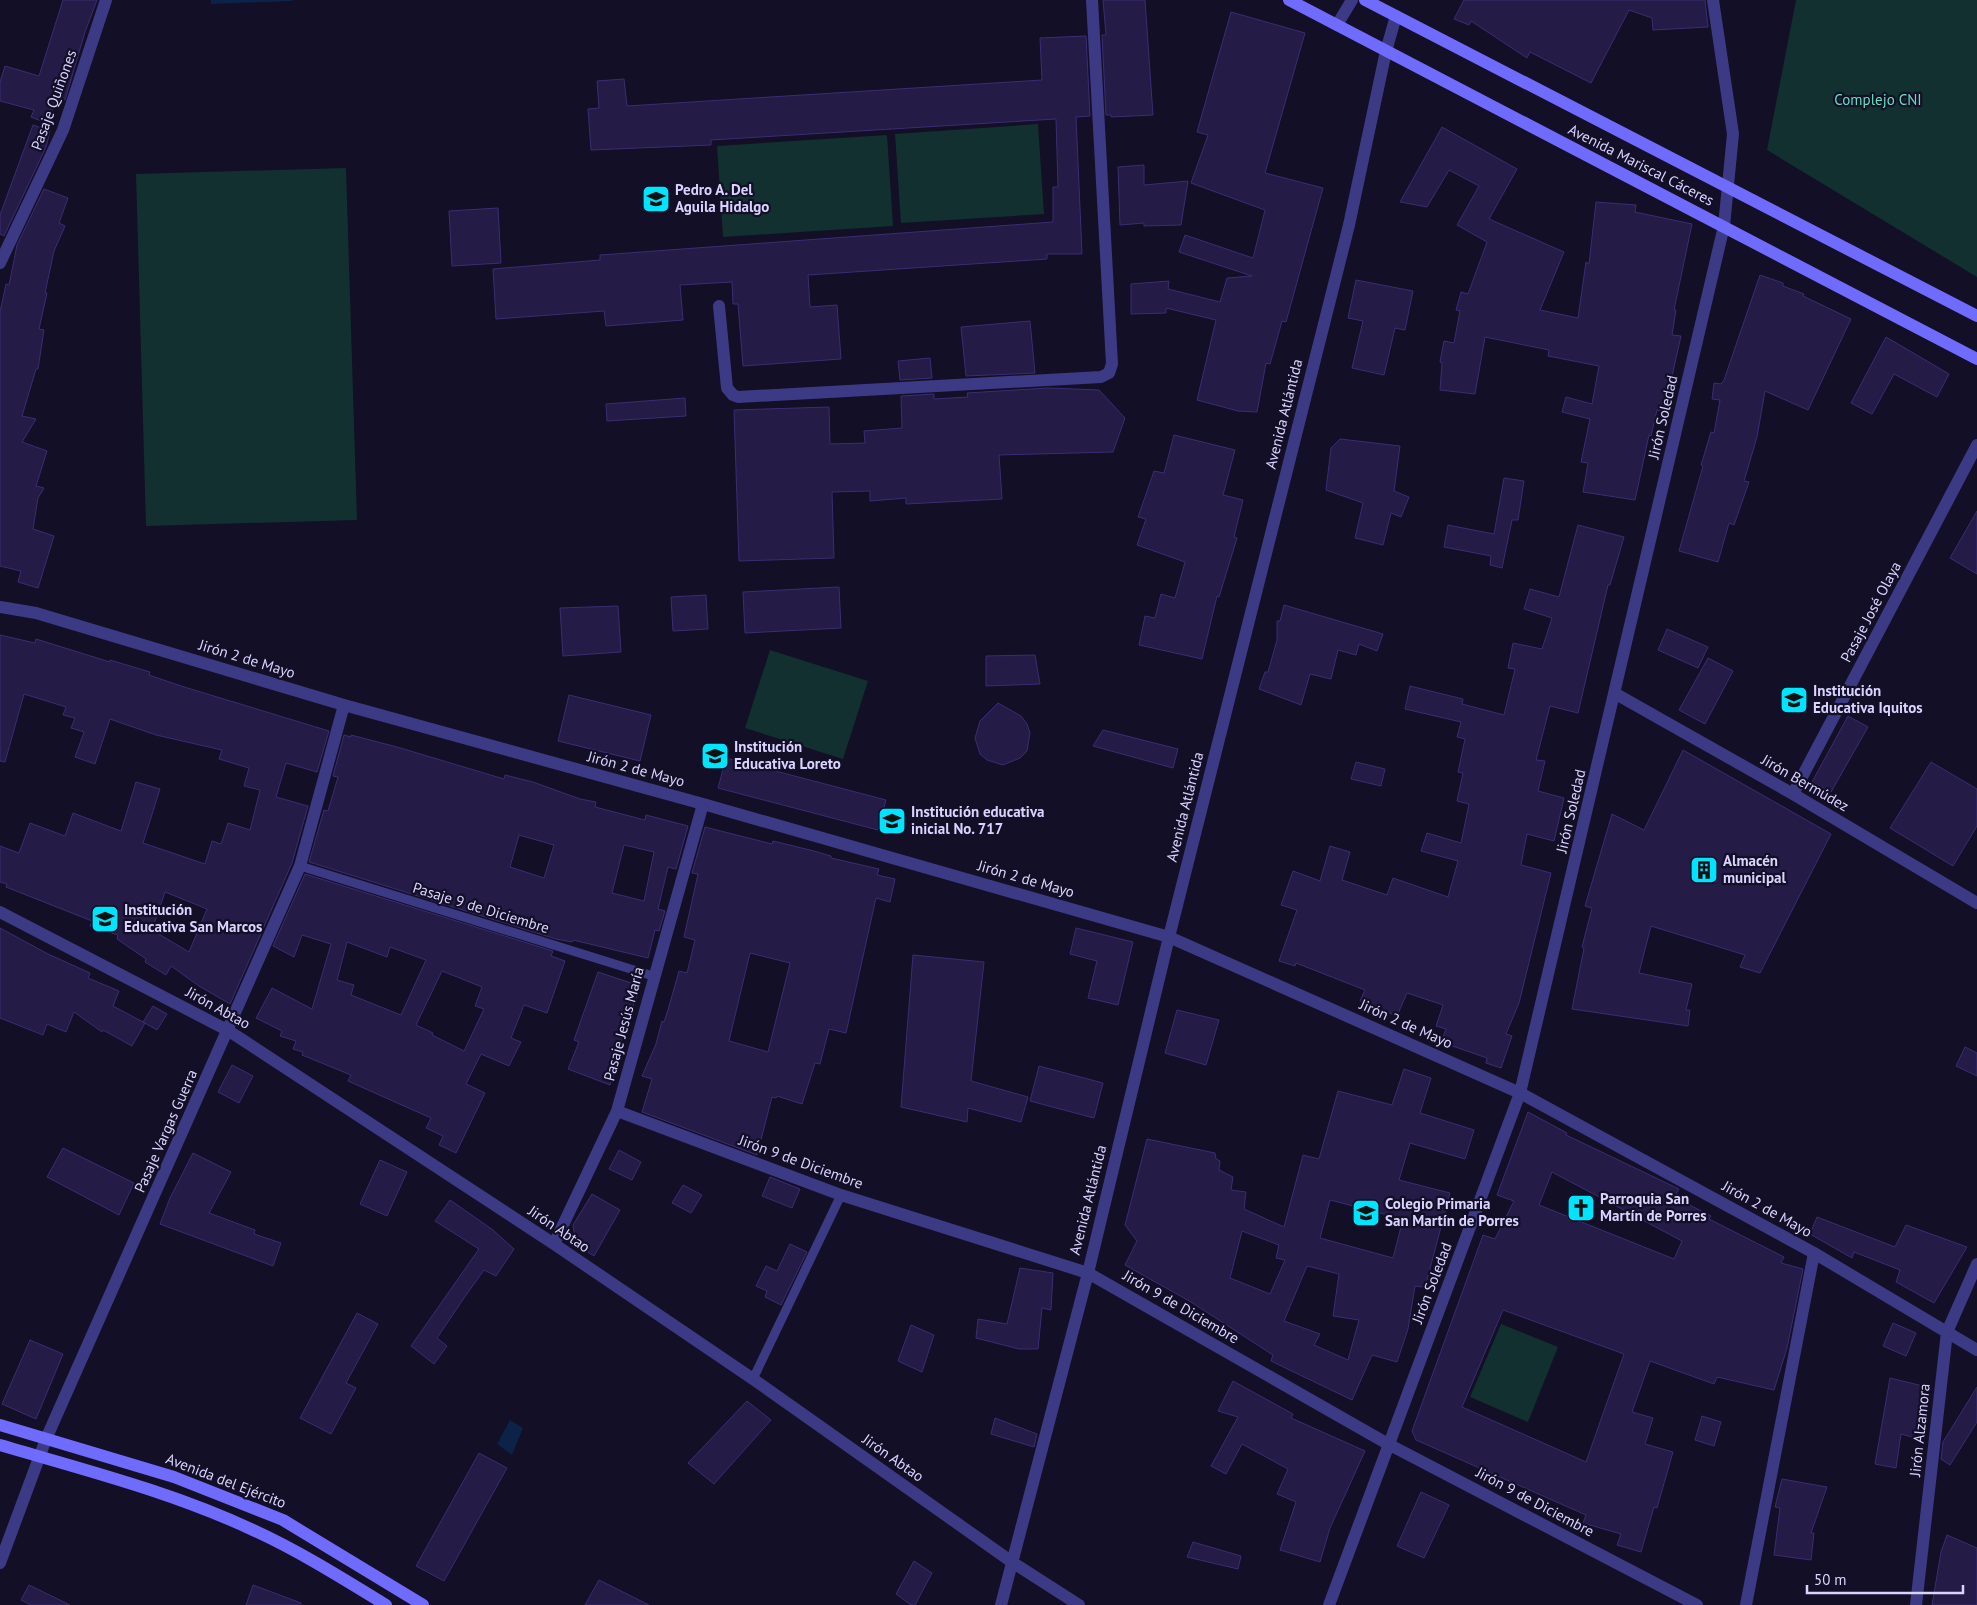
<svg xmlns="http://www.w3.org/2000/svg" width="1977" height="1605" font-family="'PT Sans',sans-serif">
	<style>
		.green { fill: #12302f }
		.water { fill: #0c2248 }
		.building { fill: #241b47; stroke: #3b2d73; fill-rule: evenodd }
		.lines { fill: none; stroke-linecap: round; stroke-linejoin: round }
		.service { stroke: #3d3a85; stroke-width: 9 }
		.minor { stroke: #3d3a85; stroke-width: 12 }
		.secondary { stroke: #6f6bff; stroke-width: 12 }
		.labels { text-anchor: middle; stroke-width: 4.5; stroke-linejoin: round; paint-order: stroke }
		.street-label { font-size: 15px; fill: #d9d4ff; stroke: #130f26 }
		.park-label { font-size: 15px; fill: #5fe0c0; stroke: #130f26 }
		.poi-label { font-size: 15px; font-weight: bold; fill: #d9d4ff; stroke: #130f26; text-anchor: start }
	</style>
	<rect width="100%" height="100%" fill="#130f26"/>
	<path class="green" d="M1796,0h181v277l-210,-127z
		M1038,124l6,90 -143,9 -6,-89z
		M887,135l6,91 -170,11 -6,-91z
		M346,168l11,352 -211,6 -10,-352z
		M770,650l98,31 -25,78 -98,-31z
		M1501,1324l57,23 -30,75 -58,-25z"/>
	<path class="water" d="M211,0h81v1l-81,3z
		M510,1420l13,8 -11,27 -15,-11z"/>
	<path class="building" d="M63,0h34l-12,32 -20,68 -7,-3 -12,26 -15,-6 3,-7 -34,-9v-19l5,-16 34,10z
		M1103,0h42l8,115 -42,2v-2h-5l-4,-80h4z
		M1464,0h241l3,27 -55,3 -1,-12 -23,-8 -38,73 -61,-31 -3,6 -56,-37 -2,4 -15,-6z
		M1231,12l74,21 -40,140 58,15 -37,134 -4,-1 -12,43 -4,-1 -9,49 -19,-1 -41,-11 19,-80 -50,-12v5l-35,1v-30l38,-3 -1,8 52,13 7,-24 25,-2 -73,-24 6,-17 68,23 12,-48 -74,-27 17,-48 -11,-3z
		M1086,36l4,80 -14,1 6,137h-35v5l-239,16 2,32 27,-2 4,54 -98,7 -5,-62h-5l-1,-22 -52,3 3,35 -77,6 -2,-15 -108,8 -3,-50 107,-9v-5l453,-33v-35h5l-2,-68 -345,21v5l-120,5 -3,-41 11,-1 -2,-27 27,-2 3,27 415,-26 -2,-42z
		M33,125l17,6 -4,16 -42,89 -4,-2v-19z
		M1442,127l75,42 -28,50 75,33 -24,58 38,8 8,-56 3,2 7,-62 40,3 -1,7 57,12 -18,86h2l-4,25 9,1 -17,76 -7,-2 -6,26 -2,-1 -14,65 -52,-8 5,-29 -7,-1 9,-43 -28,-7 4,-15 26,7 7,-38 -51,-10 1,-6 -64,-13 -10,57 -35,-4 2,-27 -2,-1 4,-21 10,2 6,-32 -4,-1 5,-18 7,2 19,-52 -30,-17 22,-39 -30,-16 -22,37 -27,-5z
		M1144,165v20l44,-4 -7,44 -37,1v-3l-24,2 -2,-58z
		M44,189l24,9 -9,25 6,3 -11,25 -9,42h2l-8,36 5,1 -6,39h-2l-14,47 14,3 -14,23 25,9 -11,35 8,2 -6,10 -5,31 21,7 -16,52 -20,-6 3,-11 -21,-5v-254l6,-28 3,1 8,-40z
		M498,208l3,55 -49,3 -3,-55z
		M1760,275l23,8v3l21,8 -1,2 48,23 -43,91 -43,-19 -8,46 -13,44 5,1 -15,43 -5,-2 -11,39 -39,-11 24,-85 -2,-1 10,-33 3,1 6,-33 -8,-1 2,-16 7,1 3,-4z
		M1356,280l57,11 -8,39 -10,-2 -11,47 -32,-7 11,-47 -15,-3z
		M1030,321l5,52 -69,3 -5,-49z
		M1886,337l63,37 -12,23 -43,-23 -22,40 -21,-11z
		M930,358l2,20 -32,2 -2,-19z
		M1048,388l51,2 26,28 -12,34 -114,3 3,44 -96,5v-6l-36,3v-10l-38,1 2,66 -95,3 -5,-151 95,-3 1,37 35,-1 -1,-12 38,-3 -1,-32 33,-2v5l34,-2 -1,-4z
		M685,398l1,18 -79,5 -1,-17z
		M1174,435l61,15 -12,45 20,5 -9,37 3,1 -18,59 -2,-1 -15,63 -63,-14 6,-29 10,2 6,-24 14,4 10,-36 -48,-17 9,-26 -8,-2 16,-46 10,2z
		M1340,439l60,7 -6,45 15,6 -8,20 -10,-4 -8,32 -28,-7 8,-35 -37,-13 5,-42z
		M1504,478l20,3 -6,39h-6l-10,48 -12,-3 1,-9 -47,-9 4,-22 46,9z
		M1977,511v63l-27,-16z
		M1578,525l46,12 -14,48h-2l-30,128 -28,-7 -14,54 9,1 -7,30 26,7 -10,43 -27,-7 -6,31 30,8 -32,130 -13,31 6,2 -11,32 -15,-5 1,-5 -46,-16 5,-13 -10,-3 7,-21 -36,-12 -10,23 -37,-15 5,-11 -69,-27 -1,3 -16,-5 18,-51 -16,-5 12,-34 27,10 10,-35 20,6 -8,28 45,15 6,-17 55,19 10,-36 -37,-10 6,-18 34,10 8,-39 -12,-3 6,-28 -5,-1 7,-33 -8,-2 4,-15 -56,-13 5,-23 53,13 -1,5 42,11 11,-46 -7,-1 5,-25 29,6 10,-31 -28,-9 6,-20 29,8z
		M839,587l2,41 -96,5 -2,-41z
		M706,595l2,34 -35,2 -2,-34z
		M1284,605l99,29 -6,17 -18,-7 -3,11 -18,-5 -7,29 -21,-5 -9,31 -42,-16 6,-17h3l9,-32v-19h3z
		M618,606l3,46 -58,4 -3,-48z
		M1667,629l41,18 -10,21 -40,-18z
		M0,635l35,8 1,-4 74,23v-2l40,12 -1,3 32,11 148,45 -12,41 -31,-9 -10,34 32,9 -16,57 -62,141 -31,-18 -28,-20 -5,9 -21,-13 1,-3 -29,-20 1,-4 -28,-9 2,-5 -86,-34 1,-3 -7,-2v-36l19,7 11,-30 35,13 8,-23 48,18 15,-49 24,7 -17,54 62,21 7,-23 9,3 7,-21 22,7 10,-40 -16,-4 5,-18 -30,-9 3,-9 -66,-15 -46,-16 -15,45 -20,-7 9,-25 -13,-4 4,-10 -12,-3 3,-8 -42,-13 -19,68 -5,-1zM165,892l42,17 -18,43 -37,-22z
		M1035,655l5,29 -54,2v-30z
		M1708,658l25,13 -28,53 -26,-14z
		M569,695l82,20 -11,46 -82,-20z
		M998,703l23,13 6,8 3,9 -3,18 -7,7 -17,7 -16,-5 -7,-6 -5,-16 5,-17z
		M1848,716l20,11 -37,65 -19,-10z
		M1103,730l75,19 -5,19 -80,-22z
		M344,735l7,2v-2l46,12 107,32 1,-4 28,7 47,17 16,3 -1,5 50,13 1,-5 42,11 -12,43 -8,-2 -10,42 7,2 -6,20 -4,-1 -7,28 -75,-18 -1,2 -16,-3 -247,-77 15,-52 4,1 10,-34 -5,-1zM519,835l35,10 -10,33 -34,-11zM624,845l30,7 -10,49 -32,-8z
		M1683,750l148,84 -71,139 -20,-6 5,-12 -94,-29 -12,47 53,11 -6,26h4l-2,16 -116,-17 12,-61 -2,-1 10,-39 -7,-2 27,-92 32,16z
		M726,758l160,42 -8,30 -160,-42z
		M1356,762l29,7 -4,17 -30,-7z
		M1931,762l46,27v37l-24,40 -63,-38z
		M705,827l67,17 1,-3 41,10 17,5v2l48,11 -2,6 18,4 -5,23 -14,-4 -30,135 -17,-4 -9,35 -5,-1 -13,41 -25,-8 -1,2 -4,-1 -15,58 -115,-43 10,-33 -10,-3 14,-32 6,-23 2,1 4,-12 11,-39 8,2 8,-33 -11,-3 14,-63 -6,-1zM750,953l40,10 -22,89 -39,-11z
		M305,874l248,77 -2,5 14,5 -18,52 -23,-8 -13,33 10,4 -12,24 -28,-12 -15,30 19,9 -29,60 -17,-8 4,-9 -17,-8 5,-10 -83,-37 3,-6 -49,-20 1,-3 -10,-3 3,-8 -16,-5 2,-5 -26,-13 16,-30 40,21 19,-65 -29,-9 -8,22 -21,-11zM347,942l40,15 3,-10 36,13 -25,55 -50,-20 3,-10 -17,-5zM442,971l40,16 -7,19 9,3 -20,42 -32,-16 1,-2 -17,-8z
		M0,928l48,26 42,19 -2,5 31,13 -6,15 32,17 -13,23 -29,-16 -1,2 -28,-20 -8,20 -19,-8 -4,11 -43,-17z
		M1076,928l57,14 -15,63 -30,-7 9,-37 -27,-7z
		M913,955l71,7 -13,119 57,16 -7,25 -53,-14 -1,14 -66,-15z
		M598,972l42,14 -26,77 4,1 -8,21 -42,-16 11,-27 -5,-2z
		M153,1006l14,8 -10,16 -14,-8z
		M1177,1010l42,10 -13,45 -41,-12z
		M1965,1047l12,6v23l-21,-10z
		M232,1065l21,11 -14,27 -21,-11z
		M1039,1066l64,17 -9,35 -64,-17z
		M1404,1069l27,9 -11,35 54,17 -9,29 -55,-16 -11,37 51,13 -23,87 -5,7 -7,-1 -7,43 -11,33 -25,-7 -20,45 -81,-39 2,-6 -82,-53 -66,-37 12,-24 -12,-16 22,-86 68,14 1,6 4,2 -1,9 14,7 -2,13 15,2 -2,17 40,18 19,-72 16,4 19,-68 54,14zM1330,1200l73,19 -10,39 -73,-20zM1242,1231l37,14 -3,13 9,2 -15,34 -40,-16zM1307,1266l32,8 -6,42 26,4 -11,40 -34,-15 6,-11 -36,-13z
		M1528,1112l39,21 -1,2 113,54 -5,8 37,19 -2,3 75,38 -3,6 22,6 -16,79 -13,42 -57,-13 -3,7 -64,-23 -18,51 21,6 -8,26 28,8 -16,56 -3,-1 -13,45 -24,-7 4,-11 -38,-11 3,-8 -170,-75 -4,-9 71,-196 12,4 19,-38 -17,-6zM1552,1172l130,69 -8,18 -135,-54zM1503,1310l121,44 -38,108 -124,-55z
		M63,1148l71,35 -15,32 -72,-38z
		M619,1150l22,12 -9,18 -23,-11z
		M193,1153l38,19 -22,41 46,17 -1,4 27,9 -8,23 -113,-42 10,-26z
		M380,1160l27,12 -20,44 -27,-12z
		M770,1177l30,12 -8,19 -30,-12z
		M683,1185l19,10 -11,18 -19,-10z
		M592,1194l28,16 -26,46 -18,-11 -3,-20z
		M450,1200l43,30 21,19 -18,27 -12,-6 -20,28 -27,40 10,8 -13,18 -23,-18 68,-97 -44,-28z
		M1817,1217l78,30 11,-22 61,22 -33,56 -38,-21 4,-12 -46,-18 -2,6 -42,-24z
		M790,1244l17,8 -26,53 -16,-8 2,-6 -11,-5 10,-20 11,5z
		M1020,1268l33,5 -2,37 -9,-2 -4,41h-19l-43,-11 2,-19 29,5z
		M357,1313l21,11 -32,59 10,5 -25,46 -31,-16z
		M1893,1323l23,10 -10,23 -23,-10z
		M911,1325l23,10 -12,37 -24,-11z
		M30,1340l33,14 -27,65 -34,-15z
		M1890,1378l37,9 -8,52 -18,-5 -5,34 -21,-4z
		M1233,1381l60,33 -2,4 74,33 -35,77 -10,34 -40,-12 16,-48 -19,-8 11,-25 -46,-25 -16,30 -15,-8 27,-49 -20,-6z
		M1977,1387v35l-27,43 -9,-6 2,-17z
		M747,1401l24,19 -57,64 -26,-21z
		M1702,1416l19,6 -7,24 -19,-6z
		M995,1418l42,16 -3,13 -43,-13z
		M479,1453l28,15 -63,113 -28,-15z
		M1782,1479l45,8 -16,46h3l-3,27 -37,-5 6,-47 -5,-1z
		M1421,1492l28,13 -25,53 -27,-12z
		M1947,1535l30,13v57h-45l9,-53z
		M1193,1542l48,14 -3,13 -51,-12z
		M914,1561l18,12 -17,32h-4l-15,-11z
		M599,1580l50,25h-64z
		M29,1585l41,20h-39l-10,-5z
		M253,1585l48,18v2h-55z"/>
	<g class="lines">
		<path class="service" d="M300,866l353,110
			M753,1379l88,-184"/>
		<path class="minor" d="M1337,25l15,-25
			M0,263l63,-133 43,-130
			M719,306l8,82 6,7 5,2 363,-20 8,-4 3,-9 -20,-364
			M0,607l36,6 308,92 359,99 466,133 351,156 294,160 163,97
			M1616,694l177,100 184,109
			M1793,794l184,-349
			M0,912l229,119 325,213 199,135 259,183 67,43
			M617,1111l224,84 247,78 300,171 309,161
			M554,1244l63,-133 86,-307
			M0,1563l46,-124 254,-573 44,-161
			M1001,1605l87,-332 81,-336 180,-712 37,-174 10,-35
			M1329,1605l191,-512 204,-867 9,-92 -20,-134
			M1746,1605l68,-352
			M1916,1605l31,-273 30,-68"/>
		<path class="secondary" d="M1289,0l688,359
			M1365,0l612,316
			M0,1425l174,52 109,43 140,85
			M0,1445c85,25 172,47 253,85 46,21 89,48 133,75"/>
	</g>
	<defs>
		<symbol id="school-square" viewBox="-11 -11 22 22"><rect x="-9" y="-9" width="18" height="18" rx="4" fill="#00e5ff" stroke="#130f26"/><path d="M0-5L7-2L0 1L-7-2ZM-4 1L0 2.5L4 1V4Q0 6-4 4Z" fill="#111"/></symbol>
		<symbol id="building-square" viewBox="-11 -11 22 22"><rect x="-9" y="-9" width="18" height="18" rx="4" fill="#00e5ff" stroke="#130f26"/><path d="M-4-6H4V6H1V3H-1V6H-4ZM-2.5-4.3h1.7v1.8h-1.7ZM.8-4.3h1.7v1.8H.8ZM-2.5-1h1.7V.8h-1.7ZM.8-1h1.7V.8H.8Z" fill="#111"/></symbol>
		<symbol id="church-square" viewBox="-11 -11 22 22"><rect x="-9" y="-9" width="18" height="18" rx="4" fill="#00e5ff" stroke="#130f26"/><path d="M-1.2-6h2.4v3.5h3.3v2.4h-3.3V6h-2.4V-.1h-3.3v-2.4h3.3Z" fill="#111"/></symbol>
	</defs>
	<g fill-rule="evenodd">
		<use href="#school-square" x="640" y="183" width="32" height="32"/>
		<use href="#school-square" x="1778" y="684" width="32" height="32"/>
		<use href="#school-square" x="699" y="740" width="32" height="32"/>
		<use href="#school-square" x="876" y="805" width="32" height="32"/>
		<use href="#building-square" x="1688" y="854" width="32" height="32"/>
		<use href="#school-square" x="89" y="903" width="32" height="32"/>
		<use href="#church-square" x="1565" y="1192" width="32" height="32"/>
		<use href="#school-square" x="1350" y="1197" width="32" height="32"/>
	</g>
	<g class="labels">
		<g class="street-label">
			<text transform="translate(54 100) rotate(-70)" y="5">Pasaje Quiñones</text>
			<text transform="translate(1641 165) rotate(27)" y="5">Avenida Mariscal Cáceres</text>
			<text transform="translate(1284 414) rotate(-76)" y="5">Avenida Atlántida</text>
			<text transform="translate(1663 417) rotate(-77)" y="5">Jirón Soledad</text>
			<text transform="translate(1871 612) rotate(-62)" y="5">Pasaje José Olaya</text>
			<text transform="translate(247 659) rotate(17)" y="5">Jirón 2 de Mayo</text>
			<text transform="translate(636 769) rotate(15)" y="5">Jirón 2 de Mayo</text>
			<text transform="translate(1805 783) rotate(30)" y="5">Jirón Bermúdez</text>
			<text transform="translate(1185 807) rotate(-76)" y="5">Avenida Atlántida</text>
			<text transform="translate(1571 811) rotate(-77)" y="5">Jirón Soledad</text>
			<text transform="translate(1026 879) rotate(16)" y="5">Jirón 2 de Mayo</text>
			<text transform="translate(481 908) rotate(17)" y="5">Pasaje 9 de Diciembre</text>
			<text transform="translate(218 1008) rotate(29)" y="5">Jirón Abtao</text>
			<text transform="translate(624 1024) rotate(-75)" y="5">Pasaje Jesús María</text>
			<text transform="translate(1406 1024) rotate(24)" y="5">Jirón 2 de Mayo</text>
			<text transform="translate(166 1131) rotate(-66)" y="5">Pasaje Vargas Guerra</text>
			<text transform="translate(801 1162) rotate(20)" y="5">Jirón 9 de Diciembre</text>
			<text transform="translate(1088 1200) rotate(-76)" y="5">Avenida Atlántida</text>
			<text transform="translate(1767 1209) rotate(29)" y="5">Jirón 2 de Mayo</text>
			<text transform="translate(559 1229) rotate(34)" y="5">Jirón Abtao</text>
			<text transform="translate(1432 1283) rotate(-69)" y="5">Jirón Soledad</text>
			<text transform="translate(1181 1307) rotate(30)" y="5">Jirón 9 de Diciembre</text>
			<text transform="translate(1920 1430) rotate(-84)" y="5">Jirón Alzamora</text>
			<text transform="translate(893 1458) rotate(35)" y="5">Jirón Abtao</text>
			<text transform="translate(226 1481) rotate(21)" y="5">Avenida del Ejército</text>
			<text transform="translate(1535 1502) rotate(28)" y="5">Jirón 9 de Diciembre</text>
		</g>
		<g class="park-label">
			<text x="1878" y="105">Complejo CNI</text>
		</g>
		<g class="poi-label">
			<text x="675" y="195">Pedro A. Del<tspan x="675" dy="17">Aguila Hidalgo</tspan></text>
			<text x="1813" y="696">Institución<tspan x="1813" dy="17">Educativa Iquitos</tspan></text>
			<text x="734" y="752">Institución<tspan x="734" dy="17">Educativa Loreto</tspan></text>
			<text x="911" y="817">Institución educativa<tspan x="911" dy="17">inicial No. 717</tspan></text>
			<text x="1723" y="866">Almacén<tspan x="1723" dy="17">municipal</tspan></text>
			<text x="124" y="915">Institución<tspan x="124" dy="17">Educativa San Marcos</tspan></text>
			<text x="1600" y="1204">Parroquia San<tspan x="1600" dy="17">Martín de Porres</tspan></text>
			<text x="1385" y="1209">Colegio Primaria<tspan x="1385" dy="17">San Martín de Porres</tspan></text>
		</g>
	</g>
	<path d="M1807 1585v8h156v-8" fill="none" stroke="#d9d4ff" stroke-width="2.5"/>
	<text x="1814" y="1585" font-size="15" fill="#d9d4ff" stroke="#130f26" stroke-width="4" paint-order="stroke">50 m</text>
</svg>
